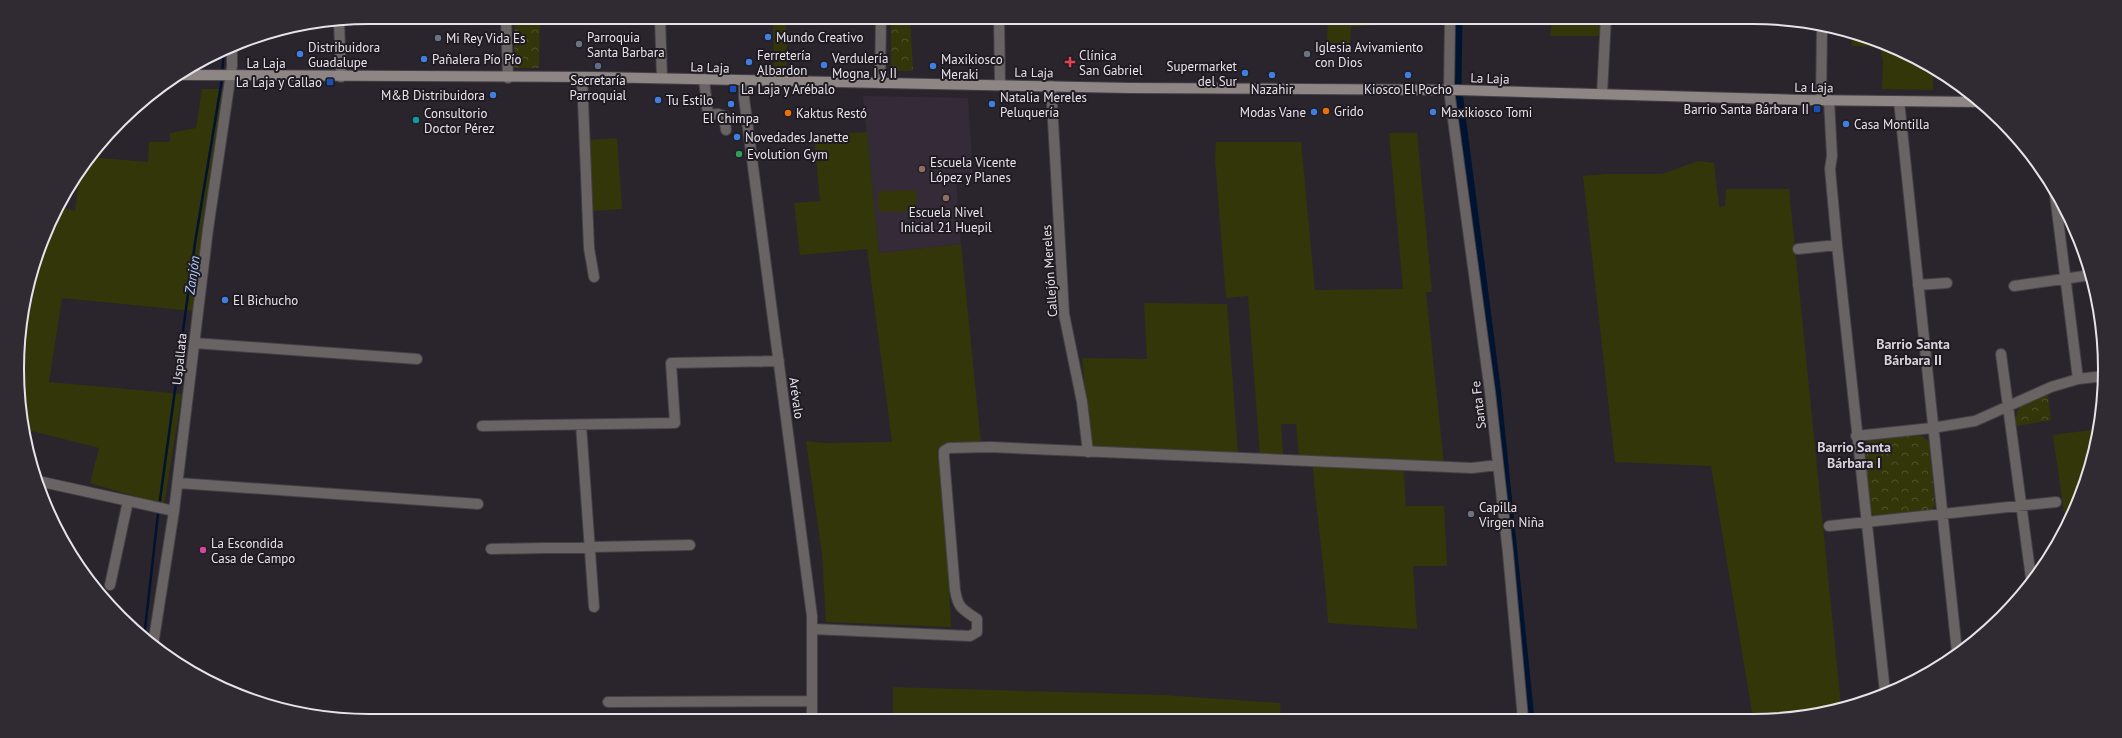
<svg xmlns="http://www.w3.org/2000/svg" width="2122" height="738" font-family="'PT Sans',sans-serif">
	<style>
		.education { fill: #352a38 }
		.green { fill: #333609 }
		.forest { fill: url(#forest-crowns) }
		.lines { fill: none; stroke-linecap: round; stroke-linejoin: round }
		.stream { stroke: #001330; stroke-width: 2.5 }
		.canal { stroke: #001330; stroke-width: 9 }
		.minor-casing { stroke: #444046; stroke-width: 12 }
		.secondary-casing { stroke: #444046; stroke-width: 12 }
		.minor { stroke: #696363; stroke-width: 10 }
		.secondary { stroke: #8e8585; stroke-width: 10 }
		.shop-dot { fill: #3f7fe0; stroke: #201b23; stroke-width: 1.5 }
		.worship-dot { fill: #6b7280; stroke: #201b23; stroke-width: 1.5 }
		.health-dot { fill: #e0444e; stroke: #201b23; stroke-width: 1.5 }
		.service-dot { fill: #5c6f8a; stroke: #201b23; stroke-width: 1.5 }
		.transit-dot { fill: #1a4fb4; stroke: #201b23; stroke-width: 1.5 }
		.food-dot { fill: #e8710a; stroke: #201b23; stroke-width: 1.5 }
		.culture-dot { fill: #0f9aa8; stroke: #201b23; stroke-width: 1.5 }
		.leisure-dot { fill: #2e9e5b; stroke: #201b23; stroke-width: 1.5 }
		.education-dot { fill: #8d6e63; stroke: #201b23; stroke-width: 1.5 }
		.hotel-dot { fill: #d1479c; stroke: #201b23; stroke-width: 1.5 }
		.labels { text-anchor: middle; stroke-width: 4; stroke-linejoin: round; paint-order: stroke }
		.poi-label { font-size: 13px; fill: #e6e3e8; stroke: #201b23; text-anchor: start }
		.street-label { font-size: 13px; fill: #e6e3e8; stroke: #201b23 }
		.water-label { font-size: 14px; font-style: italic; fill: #a7ccfb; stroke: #201b23 }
		.neighbourhood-label { font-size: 14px; font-weight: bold; fill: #d8d1db; stroke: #201b23 }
		.rim { fill: none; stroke: #e6e3e8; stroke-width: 2 }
	</style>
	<defs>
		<pattern id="forest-crowns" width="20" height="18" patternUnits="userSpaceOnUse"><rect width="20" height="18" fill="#333609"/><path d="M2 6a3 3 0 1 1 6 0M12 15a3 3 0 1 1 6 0" fill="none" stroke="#51532d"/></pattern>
	</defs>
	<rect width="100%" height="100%" fill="#2a252c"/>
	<path class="education" d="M863,96l105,2 5,80 -17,1 5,65 -82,9z"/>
	<path class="green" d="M773,17h13l1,53h-13z
		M1328,17h49l-1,8 -25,2 -1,16h-23z
		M1552,17h50l-1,19h-51z
		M1852,32l56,21 25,15v22l-51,-1 1,-28 -3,-14 -28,-1z
		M202,89h24l-9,44 -23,178 -132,-13 -13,84 133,12 -18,111 -74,-22 9,-35 -75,-19 -6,-37 2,-69 33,-110 5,-7 17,5 5,-40 8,-14 60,5 1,-20h21v-9l26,-5z
		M867,132l12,121 82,-9 20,199h-31l-8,2 9,182 -125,-5 -4,-68 -16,-113 19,2 67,-1 -25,-193 -67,6 -6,-52 26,-2 -6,-65z
		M1389,133h28l15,159h-6l18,172 -41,-2 3,44h38l3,60h-34l4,63 -89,-6c-3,-55 -12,-110 -16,-165l-13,-1 -3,-33h-15l2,31h-23l-12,-159 -22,2 -11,-139 1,-17h85l14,148 88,-1z
		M617,138l5,71 -29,2 -5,-71z
		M1698,161l16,2 5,44 6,-1 1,-17h63l52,516 -42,13h-46l-42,-252 -96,-4 -32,-286 23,-2h56z
		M916,190l1,21 -38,1 -1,-21z
		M1144,303l83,1 11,150 -147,-4 -9,-92 65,1z
		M2098,429l-5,31 -27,66 -13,-91z
		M893,687l270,8 117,8 1,16 -388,1z"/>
	<path class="forest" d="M891,17h19l3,54h-18l-4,-6z
		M515,19h25l-1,49h-25z
		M2048,395l3,25 -35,6 -1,-7 4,-11 15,-8z
		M1917,434l12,7 6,64 -4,5 -53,8 -4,-2 -4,-6 -7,-63 5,-7 4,-1z"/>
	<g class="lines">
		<path class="stream" d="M222,74l2,-24
			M160,500l35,-257 27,-164
			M144,638l14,-124"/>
		<path class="canal" d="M1458,17l-1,67 39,303 34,332"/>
		<defs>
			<path id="minor" d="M506,17l2,61
				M660,17l2,61
				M999,17l1,67
				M1450,17l-1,73 41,302 18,161 15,166
				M339,20l2,57
				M582,77l7,171 5,29
				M704,79l4,36 10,-1 6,2 2,14
				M744,81v17l68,518v104
				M880,83l1,-66
				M1051,86l13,228 18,88 6,50
				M1602,94l4,-77
				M1821,100l1,-74
				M1829,100l3,56 -2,13 7,76 48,447
				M1899,101l58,551
				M2054,187l24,192
				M1798,249l39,-4
				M1918,285l29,-2
				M2014,286l77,-11
				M194,343l223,16
				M2001,354l30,224
				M581,425l13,182
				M482,426l193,-3 -4,-60 108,-2
				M1856,436l76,-8 43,-7 76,-34 27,-8 26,-3
				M38,481l136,30
				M178,483l300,21
				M1829,526l227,-24
				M491,549l199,-4
				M110,585l18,-84
				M812,629l158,7 7,-4v-13c-15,-10 -19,-11 -22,-29l-11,-133v-6l5,-3 41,-1 482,21 26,-3
				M153,645l21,-134 34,-282 24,-163v-21
				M608,702l204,-1"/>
			<path id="secondary" d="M184,75l411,2 535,11 327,2 345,10 178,2"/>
		</defs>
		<use href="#minor" class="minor-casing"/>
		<use href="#secondary" class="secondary-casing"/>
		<use href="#minor" class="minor"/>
		<use href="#secondary" class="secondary"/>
	</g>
	<g class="shop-dot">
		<circle cx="768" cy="37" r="4"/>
		<circle cx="300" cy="54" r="4"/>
		<circle cx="424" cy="59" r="4"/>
		<circle cx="749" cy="62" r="4"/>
		<circle cx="824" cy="65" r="4"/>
		<circle cx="933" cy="66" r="4"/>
		<circle cx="1245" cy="73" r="4"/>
		<circle cx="1272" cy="75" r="4"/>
		<circle cx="1408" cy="75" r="4"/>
		<circle cx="493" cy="95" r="4"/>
		<circle cx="658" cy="100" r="4"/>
		<circle cx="731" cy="104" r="4"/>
		<circle cx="992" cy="104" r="4"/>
		<circle cx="1314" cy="112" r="4"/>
		<circle cx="1433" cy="112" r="4"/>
		<circle cx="1846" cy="124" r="4"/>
		<circle cx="737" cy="137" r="4"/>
		<circle cx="225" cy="300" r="4"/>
	</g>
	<g class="worship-dot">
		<circle cx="438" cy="38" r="4"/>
		<circle cx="579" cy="44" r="4"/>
		<circle cx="1307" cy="54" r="4"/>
		<circle cx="1471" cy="514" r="4"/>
	</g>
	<path class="health-dot" d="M1068 56h4v4h4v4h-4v4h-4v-4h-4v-4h4z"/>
	<circle class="service-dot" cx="598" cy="66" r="4"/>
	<g class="transit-dot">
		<rect x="326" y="78" width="8" height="8" rx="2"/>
		<rect x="729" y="85" width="8" height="8" rx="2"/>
		<rect x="1813" y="105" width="8" height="8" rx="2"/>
	</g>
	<g class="food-dot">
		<circle cx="1326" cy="111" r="4"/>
		<circle cx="788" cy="113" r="4"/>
	</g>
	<circle class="culture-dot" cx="416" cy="120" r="4"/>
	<circle class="leisure-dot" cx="739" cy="154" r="4"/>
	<g class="education-dot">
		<circle cx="922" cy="169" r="4"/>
		<circle cx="946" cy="198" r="4"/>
	</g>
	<circle class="hotel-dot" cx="203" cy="550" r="4"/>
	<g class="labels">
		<g class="poi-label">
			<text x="587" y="42">Parroquia<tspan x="587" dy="15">Santa Barbara</tspan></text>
			<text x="776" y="42">Mundo Creativo</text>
			<text x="446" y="43">Mi Rey Vida Es</text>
			<text x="308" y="52">Distribuidora<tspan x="308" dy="15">Guadalupe</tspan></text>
			<text x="1315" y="52">Iglesia Avivamiento<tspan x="1315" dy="15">con Dios</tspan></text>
			<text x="757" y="60">Ferretería<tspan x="757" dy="15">Albardon</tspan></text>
			<text x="1079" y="60">Clínica<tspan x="1079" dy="15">San Gabriel</tspan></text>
			<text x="832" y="63">Verdulería<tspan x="832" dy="15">Mogna I y II</tspan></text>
			<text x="432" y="64">Pañalera Pío Pío</text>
			<text x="941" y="64">Maxikiosco<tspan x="941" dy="15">Meraki</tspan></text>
			<text x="1237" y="71" text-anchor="end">Supermarket<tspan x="1237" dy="15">del Sur</tspan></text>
			<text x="598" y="85" text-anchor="middle">Secretaría<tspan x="598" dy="15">Parroquial</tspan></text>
			<text x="322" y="87" text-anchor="end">La Laja y Callao</text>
			<text x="741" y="94">La Laja y Arébalo</text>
			<text x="1272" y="94" text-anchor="middle">Nazahir</text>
			<text x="1408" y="94" text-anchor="middle">Kiosco El Pocho</text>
			<text x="485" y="100" text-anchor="end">M&amp;B Distribuidora</text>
			<text x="1000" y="102">Natalia Mereles<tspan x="1000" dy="15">Peluquería</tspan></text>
			<text x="666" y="105">Tu Estilo</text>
			<text x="1809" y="114" text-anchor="end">Barrio Santa Bárbara II</text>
			<text x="1334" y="116">Grido</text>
			<text x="1306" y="117" text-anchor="end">Modas Vane</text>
			<text x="1441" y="117">Maxikiosco Tomi</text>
			<text x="424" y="118">Consultorio<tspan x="424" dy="15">Doctor Pérez</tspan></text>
			<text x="796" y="118">Kaktus Restó</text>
			<text x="731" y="123" text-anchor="middle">El Chimpa</text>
			<text x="1854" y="129">Casa Montilla</text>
			<text x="745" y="142">Novedades Janette</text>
			<text x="747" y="159">Evolution Gym</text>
			<text x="930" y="167">Escuela Vicente<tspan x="930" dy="15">López y Planes</tspan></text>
			<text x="946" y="217" text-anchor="middle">Escuela Nivel<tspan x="946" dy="15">Inicial 21 Huepil</tspan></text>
			<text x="233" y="305">El Bichucho</text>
			<text x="1479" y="512">Capilla<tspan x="1479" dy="15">Virgen Niña</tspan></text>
			<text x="211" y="548">La Escondida<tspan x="211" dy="15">Casa de Campo</tspan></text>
		</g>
		<g class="street-label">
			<text x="266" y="68">La Laja</text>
			<text transform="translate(710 67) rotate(2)" y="5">La Laja</text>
			<text transform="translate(1034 72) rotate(1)" y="5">La Laja</text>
			<text transform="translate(1490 78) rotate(2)" y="5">La Laja</text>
			<text transform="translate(1814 87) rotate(1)" y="5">La Laja</text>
			<text transform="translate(1049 271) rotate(-94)" y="5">Callejón Mereles</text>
			<text transform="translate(179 359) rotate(-84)" y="5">Uspallata</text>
			<text transform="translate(797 398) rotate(82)" y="5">Arévalo</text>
			<text transform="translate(1478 405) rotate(-97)" y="5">Santa Fe</text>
		</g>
		<g class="water-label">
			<text transform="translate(192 275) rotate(-82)" y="5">Zanjón</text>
		</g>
		<g class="neighbourhood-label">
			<text x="1913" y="349">Barrio Santa<tspan x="1913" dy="16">Bárbara II</tspan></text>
			<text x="1854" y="452">Barrio Santa<tspan x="1854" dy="16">Bárbara I</tspan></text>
		</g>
	</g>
	<path d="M0 0H2122V738H0ZM369 24H1753A345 345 0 0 1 2098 369V369A345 345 0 0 1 1753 714H369A345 345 0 0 1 24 369V369A345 345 0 0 1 369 24Z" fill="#302b33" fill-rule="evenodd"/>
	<path class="rim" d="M369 24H1753A345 345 0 0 1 2098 369V369A345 345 0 0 1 1753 714H369A345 345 0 0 1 24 369V369A345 345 0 0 1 369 24Z"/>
</svg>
